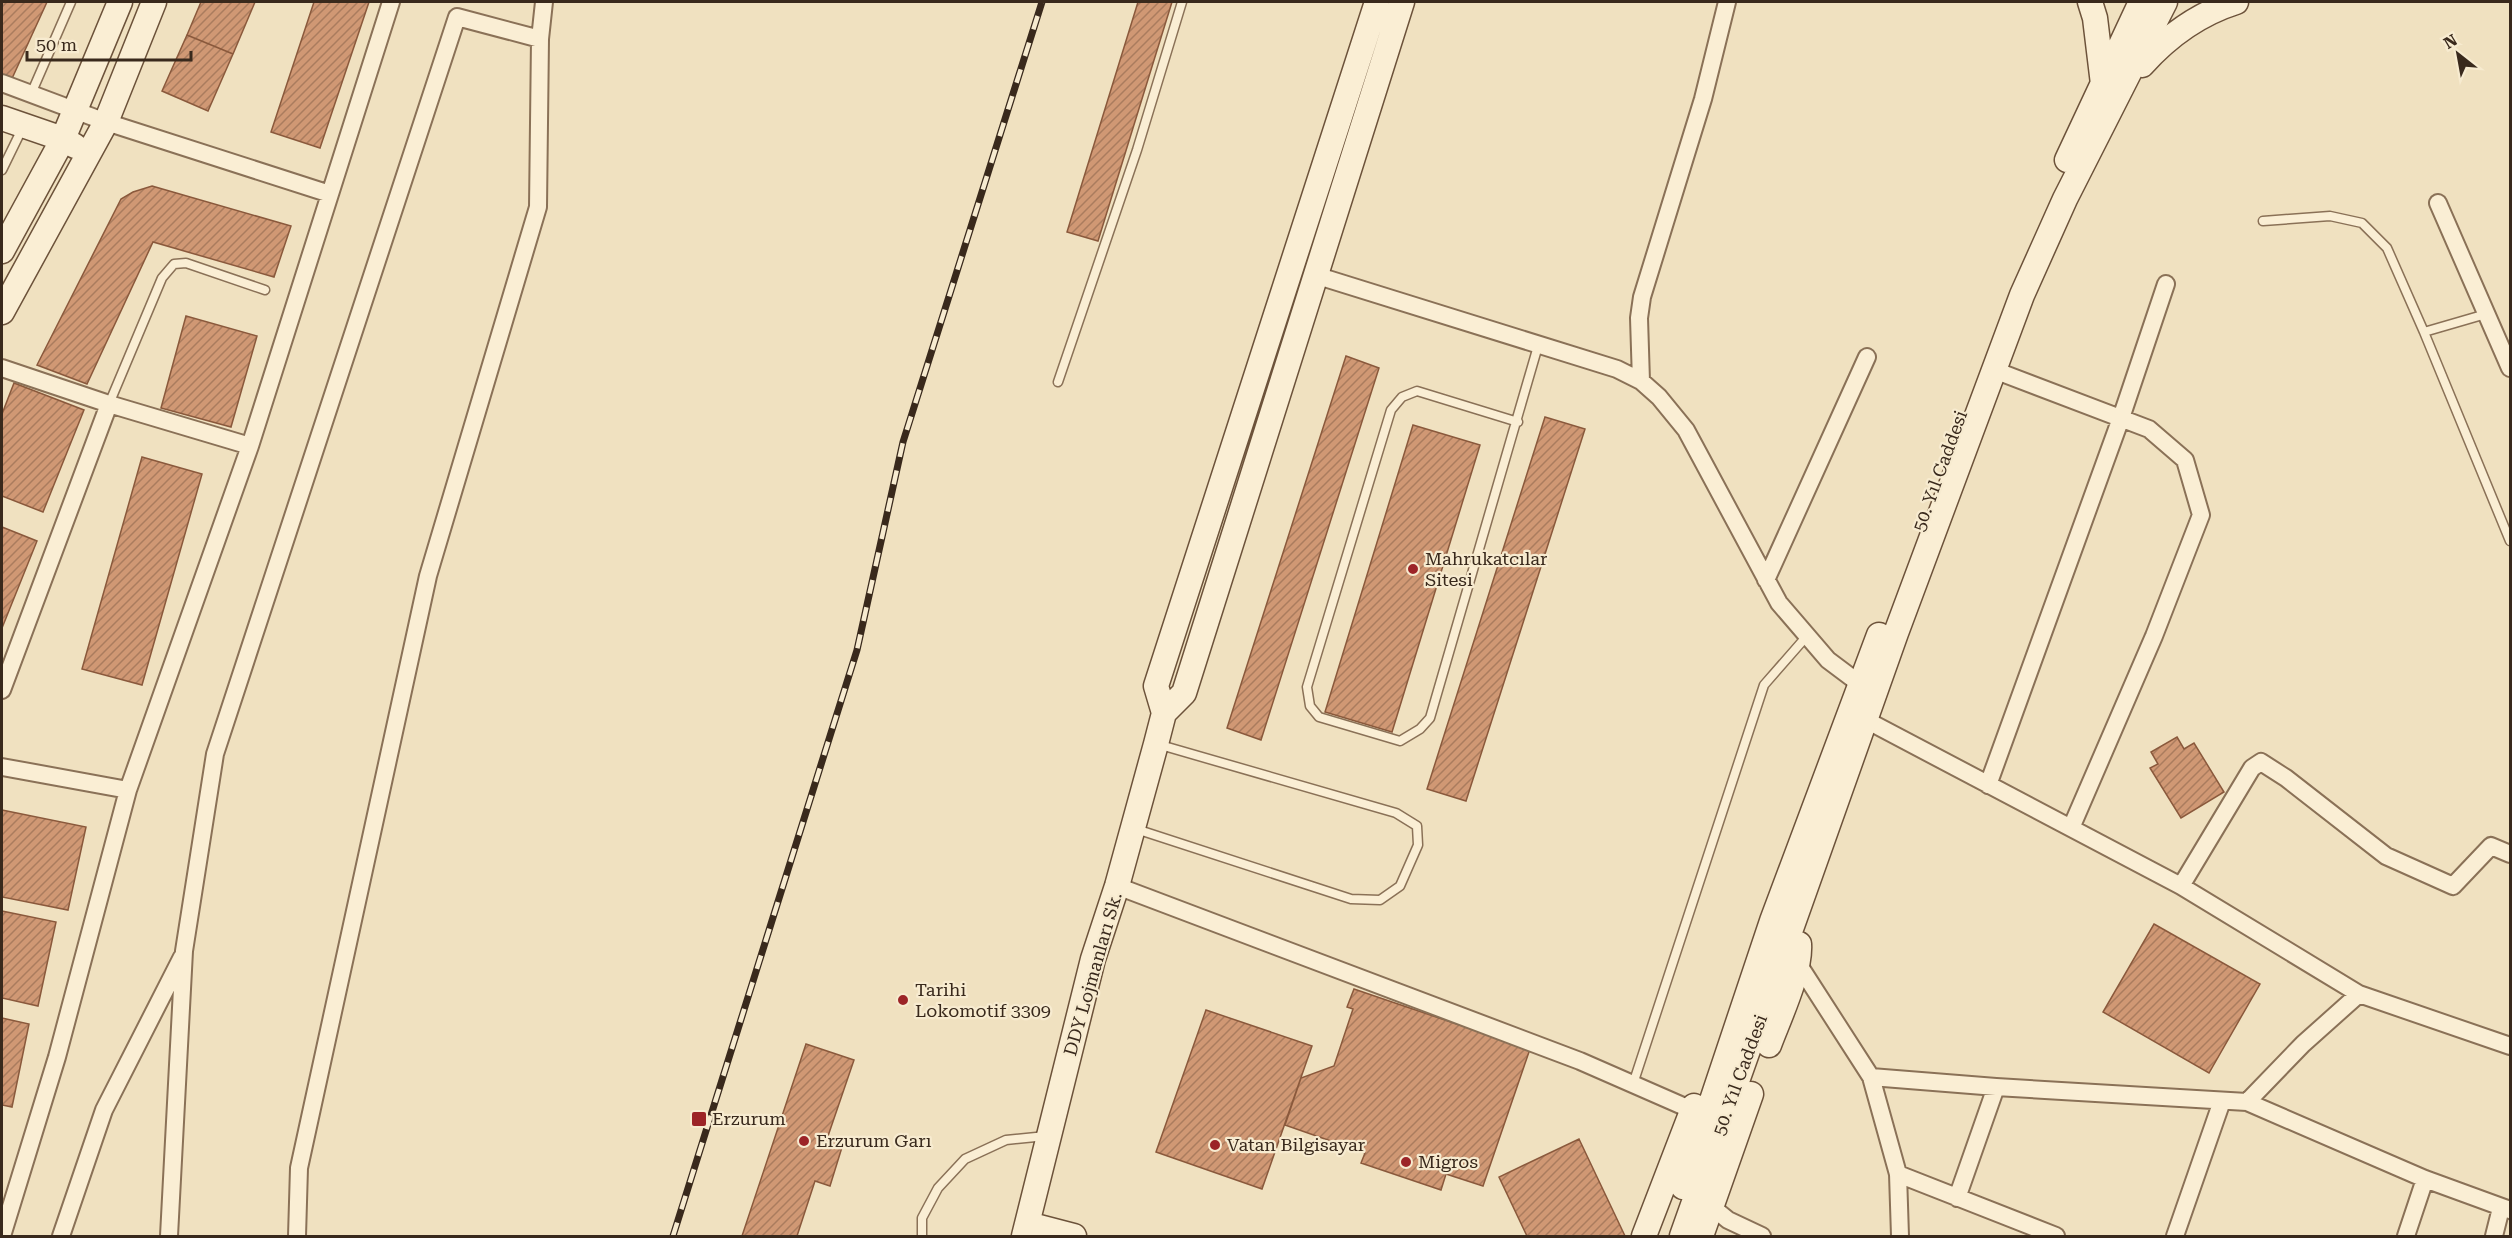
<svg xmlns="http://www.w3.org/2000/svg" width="2512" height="1238" font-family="'Roboto Serif',serif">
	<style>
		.building { fill: url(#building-hatch); stroke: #8a593c; stroke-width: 1.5 }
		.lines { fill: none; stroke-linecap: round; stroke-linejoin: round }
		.lane-casing { stroke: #8a7157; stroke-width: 11 }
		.street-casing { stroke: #8a7157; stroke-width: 20 }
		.secondary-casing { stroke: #6c523a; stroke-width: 27 }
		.lane { stroke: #faeed4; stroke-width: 8 }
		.street { stroke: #faeed4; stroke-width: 16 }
		.secondary { stroke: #faeed4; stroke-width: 24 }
		.rail-casing { stroke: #39291c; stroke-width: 7 }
		.rail { stroke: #f7ebd0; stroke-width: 4.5; stroke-dasharray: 14; stroke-linecap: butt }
		.poi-dot { fill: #9c2427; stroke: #f7ebd0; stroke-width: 2 }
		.labels { text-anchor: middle; stroke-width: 4.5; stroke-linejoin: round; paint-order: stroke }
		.street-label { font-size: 18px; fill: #39291c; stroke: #f7ebd0 }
		.poi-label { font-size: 18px; fill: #39291c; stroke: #f7ebd0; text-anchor: start }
	</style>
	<defs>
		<pattern id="building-hatch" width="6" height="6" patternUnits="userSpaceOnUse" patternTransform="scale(1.5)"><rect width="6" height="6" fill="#d09874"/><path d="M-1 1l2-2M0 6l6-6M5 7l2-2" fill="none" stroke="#aa7c5e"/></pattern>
	</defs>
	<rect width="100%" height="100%" fill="#f0e1c0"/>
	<path class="building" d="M2,2h45l-38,83 -7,-3z
		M201,2h54l-22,52 -46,-19z
		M314,2h55l-49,146 -49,-16z
		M1138,2h34l-74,239 -31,-9z
		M187,35l46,19 -25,57 -46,-20z
		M152,186l139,40 -17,51 -121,-35 -66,142 -50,-19 84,-166 12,-7z
		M186,316l71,20 -26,91 -70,-19z
		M1346,356l33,12 -118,372 -34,-12z
		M14,383l70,27 -41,102 -41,-16v-82z
		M1545,417l40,12 -119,372 -39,-12z
		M1413,425l67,20 -88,287 -67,-20z
		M142,457l60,17 -60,211 -60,-16z
		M2,527l35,14 -35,87z
		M2177,737l7,12 10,-6 30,49 -43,26 -31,-50 8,-4 -7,-12z
		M2,810l84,17 -18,83 -66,-13z
		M2,911l54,11 -18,84 -36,-8z
		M2154,924l106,60 -51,89 -106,-61z
		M1354,989l176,60 -47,137 -37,-12 -5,16 -80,-27 4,-10 -80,-28 16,-47 33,-12 19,-57 -6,-2z
		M1206,1010l106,36 -50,143 -106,-37z
		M2,1018l27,6 -17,83 -10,-2z
		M806,1044l48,16 -27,79 16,5 -13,42 -15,-5 -18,55h-55z
		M1579,1139l46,97h-98l-28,-59z"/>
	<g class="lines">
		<defs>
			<path id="lane" d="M31,94l40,-92
				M2,170l21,-43
				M2263,221l67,-5 32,7 25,25 37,84 86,209
				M2424,332l62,-18
				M1058,382l79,-232 45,-148
				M109,404l53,-126 12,-14 12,-1 79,27
				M1518,422l-101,-31 -15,6 -11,13 -84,277 3,19 9,11 81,24 20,-12 10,-11 108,-372
				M1136,829l215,70 29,1 20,-14 18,-41 -1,-19 -21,-13 -239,-69
				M1633,1084l131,-399 42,-48
				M922,1236v-18l16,-30 27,-29 41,-19 40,-4"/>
			<path id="street" d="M2,83l104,39 224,72
				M2438,203l72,165
				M1315,275l302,94 24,12 18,16 27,33 93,173 49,57 32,24
				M2,368l107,36 141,42
				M1994,370l155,59 36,31 16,55 -47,121 -83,192
				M1641,381l-2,-63 3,-21 61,-198 24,-97
				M1766,580l101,-223
				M2,690l107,-286
				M1866,720l315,166 178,108 151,52
				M2,767l126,23
				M1988,785l133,-367 45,-134
				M1117,886l463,175 112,49
				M2181,886l71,-118 9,-6 25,16 100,78 67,30 38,-40 19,8
				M1797,962l74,115 27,97 2,62
				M1871,1077l125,10 251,15 178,77 85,31
				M2247,1102l56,-58 56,-50
				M1898,1174l158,62
				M1957,1198l39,-111
				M1712,1207l16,13 34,16
				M2,1236l55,-179 71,-267 122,-344 141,-444
				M61,1236l43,-126 78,-153
				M169,1236l15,-285 31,-197 242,-737 83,22
				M297,1236l2,-68 129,-592 110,-369 2,-168 4,-37
				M2175,1236l47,-135
				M2406,1236l19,-57
				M2494,1236l7,-28"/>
			<path id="secondary" d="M2090,2l5,16 8,66
				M2142,65c26,-29 56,-51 94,-63
				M2,118l61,21 12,7
				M2067,160l74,-158
				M2,251l61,-112 57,-137
				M2,312l104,-190 48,-120
				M1164,713l20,-20 218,-691
				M1769,1045c10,-27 32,-73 30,-101
				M1683,1187l89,-266 107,-286
				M1028,1224l46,12
				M1024,1236l69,-277 24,-73 39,-142 8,-31 -8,-27 221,-684
				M1644,1236l50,-130
				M1682,1236l214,-603 126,-338 43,-96 100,-197
				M1701,1236l50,-142"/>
		</defs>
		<use href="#lane" class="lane-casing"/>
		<use href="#street" class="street-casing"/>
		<use href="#secondary" class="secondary-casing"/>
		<use href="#lane" class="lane"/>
		<use href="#street" class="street"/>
		<use href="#secondary" class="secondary"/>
		<defs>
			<path id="rail" d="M673,1236l184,-586 46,-208 139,-440"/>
		</defs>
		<use href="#rail" class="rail-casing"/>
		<use href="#rail" class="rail"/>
	</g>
	<g class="poi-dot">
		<circle cx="1413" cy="569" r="6"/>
		<circle cx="903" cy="1000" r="6"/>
		<rect x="691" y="1111" width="16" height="16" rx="3"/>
		<circle cx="804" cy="1141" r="6"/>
		<circle cx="1215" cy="1145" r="6"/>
		<circle cx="1406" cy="1162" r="6"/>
	</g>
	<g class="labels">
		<g class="street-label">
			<text transform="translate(1940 471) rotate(-70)" y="6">50. Yıl Caddesi</text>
			<text transform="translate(1093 974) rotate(-74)" y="6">DDY Lojmanları Sk.</text>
			<text transform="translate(1740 1075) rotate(-70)" y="6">50. Yıl Caddesi</text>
		</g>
		<g class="poi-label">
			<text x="1425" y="565">Mahrukatcılar<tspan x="1425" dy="21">Sitesi</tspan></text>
			<text x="915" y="996">Tarihi<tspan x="915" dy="21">Lokomotif 3309</tspan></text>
			<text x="712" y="1125">Erzurum</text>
			<text x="816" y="1147">Erzurum Garı</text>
			<text x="1227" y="1151">Vatan Bilgisayar</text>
			<text x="1418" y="1168">Migros</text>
		</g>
	</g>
	<rect width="2512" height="1238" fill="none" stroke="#39291c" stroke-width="6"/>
	<g transform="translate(2458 54) rotate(329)" stroke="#f7ebd0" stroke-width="4.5" paint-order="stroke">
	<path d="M0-4.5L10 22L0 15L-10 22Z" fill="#39291c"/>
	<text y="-9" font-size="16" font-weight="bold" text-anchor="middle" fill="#39291c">N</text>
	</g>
	<path d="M27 51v9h164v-9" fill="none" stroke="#39291c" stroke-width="3"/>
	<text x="36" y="51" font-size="18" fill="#39291c" stroke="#f7ebd0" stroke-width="4.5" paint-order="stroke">50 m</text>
</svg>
